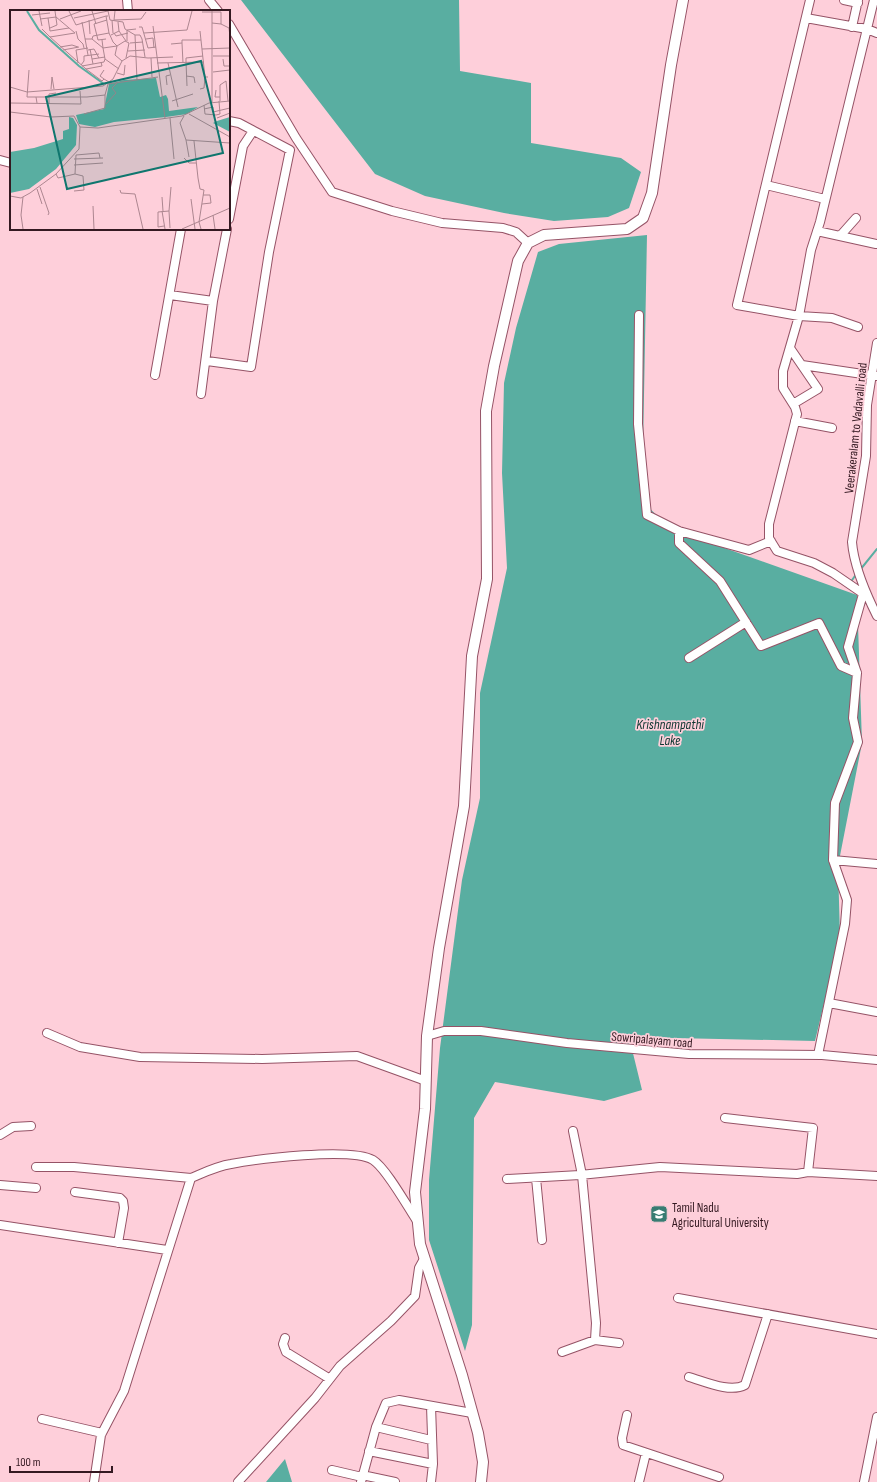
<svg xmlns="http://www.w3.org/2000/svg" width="877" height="1482" font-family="'Sofia Sans Condensed',sans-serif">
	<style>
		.water { fill: #59aea1 }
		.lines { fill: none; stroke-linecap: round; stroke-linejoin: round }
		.stream { stroke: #59aea1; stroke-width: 2 }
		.minor-casing { stroke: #955366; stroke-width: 10 }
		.major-casing { stroke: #955366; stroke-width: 12 }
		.minor { stroke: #fff; stroke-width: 8 }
		.major { stroke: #fff; stroke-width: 10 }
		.labels { text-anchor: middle; stroke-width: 3.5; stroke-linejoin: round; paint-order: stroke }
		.street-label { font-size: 13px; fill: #341921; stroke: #fecfda }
		.poi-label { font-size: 13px; fill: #341921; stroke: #fecfda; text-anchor: start }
		.water-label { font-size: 14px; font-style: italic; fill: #0d3630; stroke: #fecfda }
		.inset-river { fill: none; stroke: #59aea1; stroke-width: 2 }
		.inset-road { fill: none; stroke: #ad8690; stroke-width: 1 }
		.view { fill: #0f766e; fill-opacity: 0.15; stroke: #0f766e; stroke-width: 2 }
		.inset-edge { fill: none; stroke: #341921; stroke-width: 2 }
	</style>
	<rect width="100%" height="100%" fill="#fecfda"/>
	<path class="water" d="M241,0h218l1,71 71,12v60l90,15 20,14 -12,36 -21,9 -54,4 -50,-8 -79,-17 -50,-22z
		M647,235l-5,266 29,28 186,66 5,148 -24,123 2,71 -25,104 -186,-4 13,53 -38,11 -109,-19 -21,36 -2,207 -7,26 -36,-111v-60l11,-132 22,-168 18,-82v-105l27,-125 -5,-95 2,-90 12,-55 22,-76 21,-8z
		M285,1459l7,23h-26z"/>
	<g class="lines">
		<path class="stream" d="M860,570l17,-21
			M850,583l7,-10"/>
		<defs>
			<path id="minor" d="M127,0l1,11
				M209,0l9,11
				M810,0l-73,305 62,11 33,2 26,9
				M844,0l14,3
				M806,18l61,11 10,4
				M229,24l67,114 36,54 60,19 50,12 61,5 13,4 12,11
				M852,27l6,-27
				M0,160l11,3
				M766,185l59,14
				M229,219l14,-73 10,-15
				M817,231l59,13
				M840,236l16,-18
				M170,295l43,6
				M639,315l-1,109 9,91 32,16 70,19 22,-9
				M877,343l-10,62 -1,51 -14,86c2,25 14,52 25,74
				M790,348l28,41 -25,15
				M207,361l44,6 18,-115 21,-102 -51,-27 -10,-2
				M802,365l74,11
				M155,375l26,-146
				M201,394l12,-93 14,-72
				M795,421l37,7
				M679,531v12l41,38 41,65 58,-23 22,43 16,7
				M868,597l-35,-24 -19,-10 -37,-12 -8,-13v-14l28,-110 -2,-7 -12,-19v-17l16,-55 12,-66 9,-28 54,-222
				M689,658l57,-36
				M833,860l44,4
				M829,1003l48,9
				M47,1033l33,14 60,10 122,2 95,-3 69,25
				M427,1036l17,-5h37l86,12 122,11 133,1 55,5
				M818,1055l27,-131 2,-24 -14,-40 2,-57 23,-61 -5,-24 4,-45 -9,-26 15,-53
				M725,1118l88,10 -5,44
				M573,1131l9,44 14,148 -1,17
				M0,1135l13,-8 18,-1
				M36,1167h38l117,11
				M536,1178l6,62
				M507,1179l73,-4 80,-8 137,7 11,-2 69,4
				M0,1185l36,3
				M75,1192l45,6 3,3 1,7 -6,35
				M0,1225l167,25
				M678,1298l199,36
				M285,1338l-2,6 3,8 44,27
				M562,1352l33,-12 24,3
				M689,1377c17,5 41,16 56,8l23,-71
				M431,1406l2,58 -2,18
				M627,1415l-5,23 1,7 96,32
				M42,1419l60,14
				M376,1427l55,13
				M369,1451l64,13
				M332,1470l30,7
				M362,1475l33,7
				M94,1482l7,-47 23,-44 67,-213c12,-5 26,-12 40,-14 26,-5 120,-17 142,-4 13,8 34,46 44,61
				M238,1482l77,-84 25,-32 51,-45 24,-25 4,-28 5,-9
				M361,1482l15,-55 10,-24 13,-3 73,13
				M639,1482l7,-29
				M864,1482l13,-65"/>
			<path id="major" d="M481,1482l2,-20 -5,-29 -16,-58 -42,-131 -5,-52 10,-83 2,-73 12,-88 25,-142 8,-150 15,-77 -1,-168 8,-45 24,-105 10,-18 16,-8 83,-6 16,-11 9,-25 19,-128 12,-65"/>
		</defs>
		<use href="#minor" class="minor-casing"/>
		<use href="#major" class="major-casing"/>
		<use href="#minor" class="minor"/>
		<use href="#major" class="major"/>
	</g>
	<defs>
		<symbol id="university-square" viewBox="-11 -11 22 22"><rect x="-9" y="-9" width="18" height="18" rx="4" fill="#377c72" stroke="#fecfda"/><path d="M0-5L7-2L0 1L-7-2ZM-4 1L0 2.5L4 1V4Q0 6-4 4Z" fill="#fff"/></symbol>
	</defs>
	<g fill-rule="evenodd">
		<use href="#university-square" x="649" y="1204" width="20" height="20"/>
	</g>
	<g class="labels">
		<g class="street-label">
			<text transform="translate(855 428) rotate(-84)" y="5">Veerakeralam to Vadavalli road</text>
			<text transform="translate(652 1039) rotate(5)" y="5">Sowripalayam road</text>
		</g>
		<g class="poi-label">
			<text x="672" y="1212">Tamil Nadu<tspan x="672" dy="15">Agricultural University</tspan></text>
		</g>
		<g class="water-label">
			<text x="670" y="729">Krishnampathi<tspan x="670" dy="16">Lake</tspan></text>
		</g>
	</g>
	<g transform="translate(10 10)">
		<rect width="220" height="220" fill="#fecfda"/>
		<path d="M146,68l4,19 6,-2 2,4 1,12 29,-4 -11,7 -21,3 -52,5 -19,5 -16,-3 -3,-9 28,-6 5,-25 15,-4zM59,107l4,1 4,7 -1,20 -20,24 -27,20 -19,4v-41l24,-4 29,-9v-8l6,-2zM220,107v15l-17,-9 4,-2z" fill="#59aea1"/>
		<path class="inset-river" d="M17,1l12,19 40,36 25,18"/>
		<path class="inset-road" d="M29,1l3,15M59,1l7,14 30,-9M82,1l4,13M98,1l2,9 13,2 2,7 10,6 2,45M105,1l-1,9 27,-1 5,-7M202,1v91M192,2h19v12M22,5l18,-2M98,6h-2l3,17 4,9 4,4 8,-5 4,2 -3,15M38,8l2,13 19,-3M64,8l34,-7M30,9l16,-2 19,16 -25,4 -8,-8M50,9l21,-8M79,10l1,14M102,10l1,13M72,12l6,33M202,13l9,1 8,4 1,9M143,16l12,92M129,17h3l6,21 8,-1M40,18l7,-3 -2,-14M66,21l2,8 5,5 1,4M109,21l7,10M190,21l5,46h3M104,23l2,3 12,-3M134,23l43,-3 5,-19M101,25l8,-4 -1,-9M125,25h5l2,4 3,18M40,27l36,32 16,12 2,-2 5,3M75,29h7l11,9 -1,-8M82,29l1,-3 16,-3M96,29l-8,1 -4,-16 13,-4M136,29l7,-1 1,10M117,31v-11l9,-1M120,33l13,-1M172,33l1,20M161,34l11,-1v-3h19M50,37l12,-2 6,2M80,39l3,15M192,39l28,-1v-11M53,40l16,-3M78,40l6,-1 5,9M118,41l17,-1M203,46h17v-8M141,48l1,19M82,49l13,-2M213,49l1,7h6M176,52l1,24M176,52v-4l17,-2M68,53l-2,-13 12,-2M147,53l47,-1M158,53l10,44M71,55l3,-4v-5l15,-2M72,56l22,-4 1,-3M76,59l16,-3 -1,-4M109,59l-14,-10 -2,-11 14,-2 -2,9 7,6M19,60l-2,27h9M94,60l-4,6 4,3M220,61v-15M203,62l17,-2M107,63l7,2 1,-10M176,66l8,1 1,6M98,74l50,-7M157,75l-1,-9 4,-1M0,77l17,5 76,-6 10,-7 9,-18 8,-5 18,2 25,-1M41,79l1,-12 2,12M190,79l4,-1 1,-11M206,80l-1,7h5M162,91l21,-7M210,91v-16l6,-4 2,20M0,93l71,1 -1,-13M27,93l-1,-6h51l18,-2 3,-11M39,94v-10l7,-1M96,94l10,-11 -4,-5 5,-5M194,95l1,9 11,1 4,-1 -1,-13M194,99l9,-2v5M0,102l41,5 23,-1 6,11 18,1 84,-12 27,-13 21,-2M203,102l17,-4M74,104l21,-6v-13M179,104l41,23M174,106l-4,7 6,17 44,3M160,108l4,41M207,108l13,-5M176,130l3,17M184,131l4,37 2,11 4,1 -5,32 2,7M174,148l5,5h7M64,149l29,-1M64,155l29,-2M46,164l2,4 17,-4 8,2 1,14 -10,1M65,164l1,-19 23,-2 1,5M30,177l9,26 -1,2M27,179l5,15M110,180l1,3 14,1 8,35M0,186l11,2 9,-5 26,-19 23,-25 1,-22M13,187l-2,18 2,14M152,187l1,14M181,189l4,30M192,194l9,-1 -1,-8h-7M83,196l1,23M152,201l3,18M159,201l1,17M203,205l2,14M154,216l-6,1v-15l11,-1 2,-24M172,219l48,-21"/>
		<path class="view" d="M191,51l22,92 -156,36 -21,-92z"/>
		<rect width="220" height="220" class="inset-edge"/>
	</g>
	<path d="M10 1466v6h102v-6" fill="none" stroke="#341921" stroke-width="2"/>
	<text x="16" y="1466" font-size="12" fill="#341921" stroke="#fecfda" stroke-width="3" paint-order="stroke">100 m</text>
</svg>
